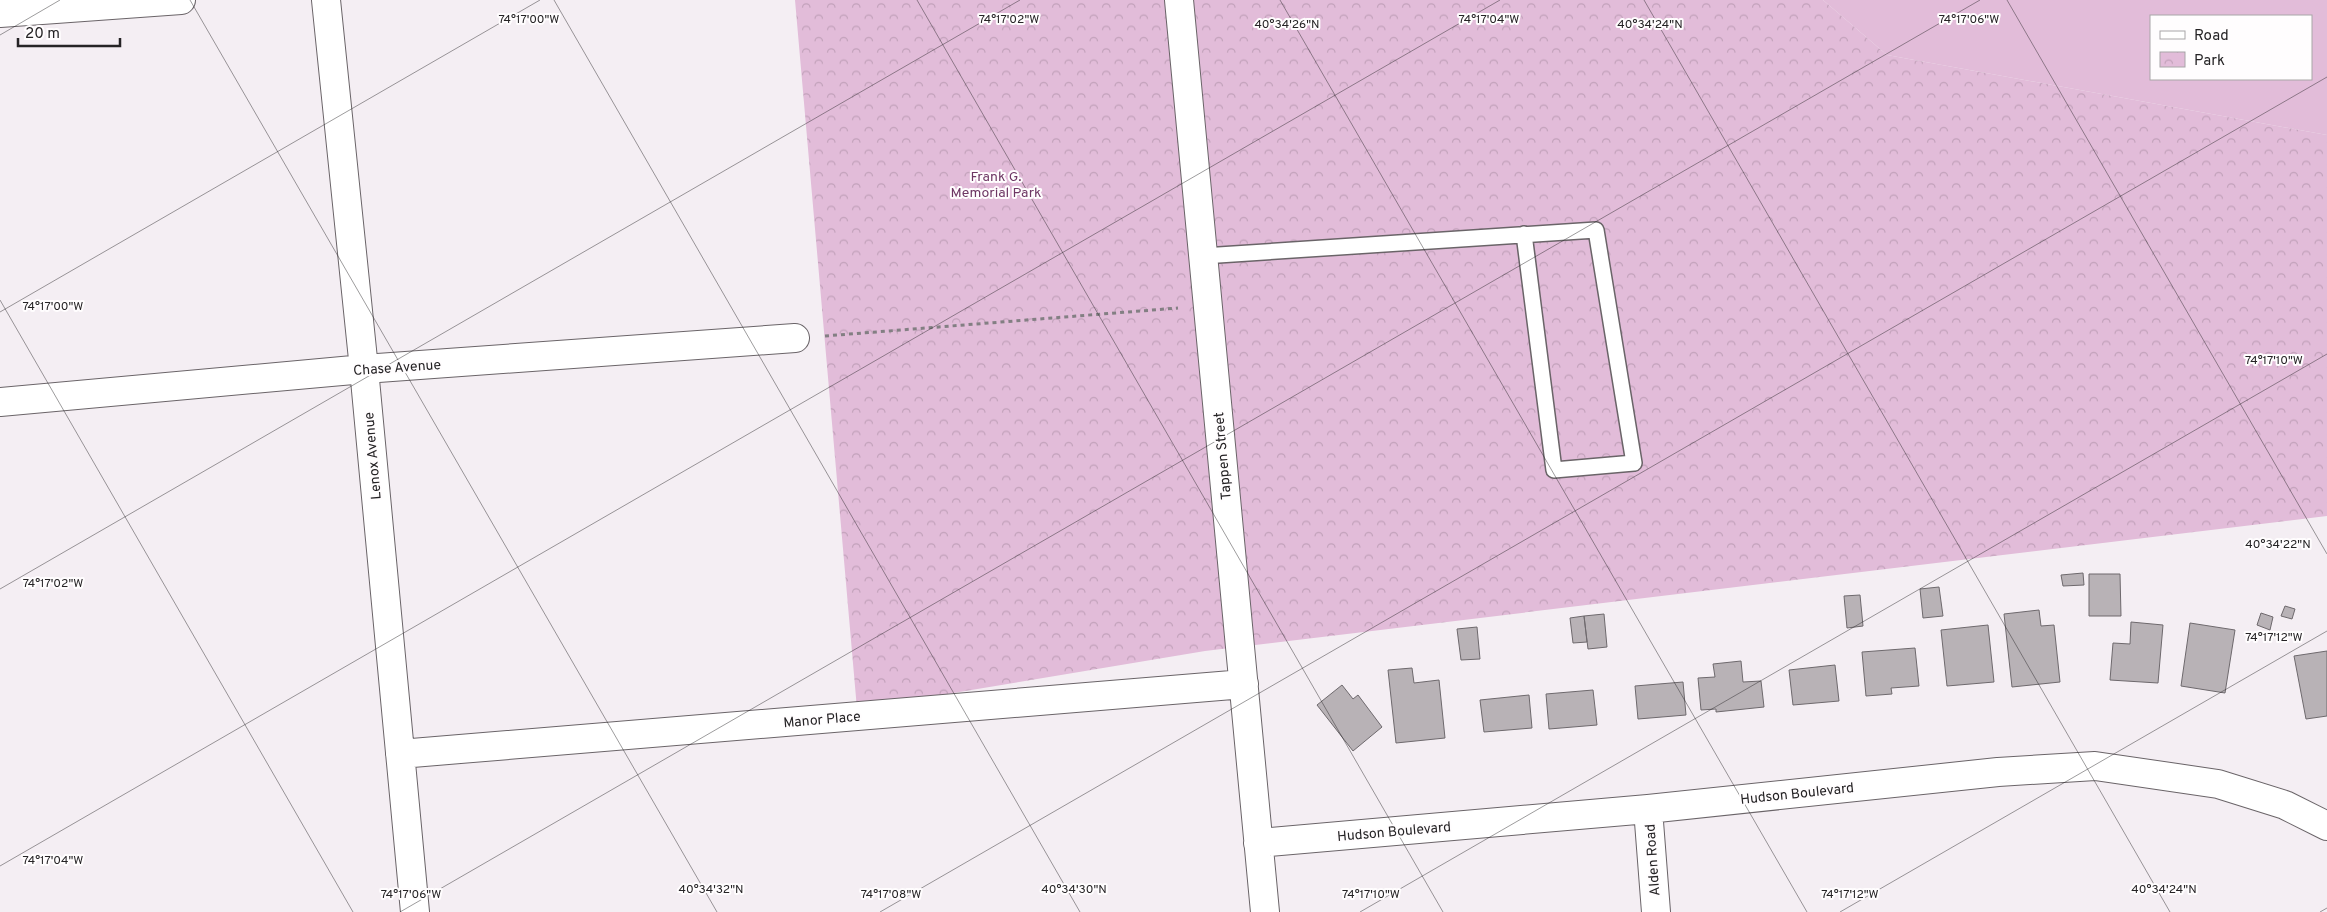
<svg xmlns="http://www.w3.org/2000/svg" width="2327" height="912" font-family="Overpass,sans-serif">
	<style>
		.grass { fill: #e2bcd9; fill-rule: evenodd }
		.park { fill: url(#park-crowns) }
		.building { fill: #b8b2b6; stroke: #6e696d }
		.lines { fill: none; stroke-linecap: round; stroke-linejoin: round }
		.service-casing { stroke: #6a6468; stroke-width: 18 }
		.minor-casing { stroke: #6a6468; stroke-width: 30 }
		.path { stroke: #837f83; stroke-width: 3; stroke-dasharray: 4 4; stroke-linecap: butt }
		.service { stroke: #fff; stroke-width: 15 }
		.minor { stroke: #fff; stroke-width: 28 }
		.ticks { fill: none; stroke: #252325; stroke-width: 1; stroke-opacity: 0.45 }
		.labels { text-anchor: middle; stroke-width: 4; stroke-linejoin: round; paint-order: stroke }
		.park-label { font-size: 14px; fill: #6e3764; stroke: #fffdfe }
		.street-label { font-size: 14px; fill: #252325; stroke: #fffdfe }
		.ticks-label { font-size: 12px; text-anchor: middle; fill: #252325; stroke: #fffdfe; stroke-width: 4; stroke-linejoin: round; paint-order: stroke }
	</style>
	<defs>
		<pattern id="park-crowns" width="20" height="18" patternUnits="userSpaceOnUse" patternTransform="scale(1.25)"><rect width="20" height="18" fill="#e2bcd9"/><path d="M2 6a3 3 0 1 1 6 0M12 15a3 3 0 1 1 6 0" fill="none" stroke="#c2a1ba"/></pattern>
	</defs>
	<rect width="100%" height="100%" fill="#f4eef3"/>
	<path class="grass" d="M1823,0h504v135l-440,-80zM2151,16h160v63h-160z"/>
	<path class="park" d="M795,0h1028l64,55 440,80v381l-1122,135 -348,58z"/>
	<path class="building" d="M2083,573l1,12 -21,1 -2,-11z
		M2089,574h31l1,42h-32z
		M1939,587l4,29 -20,2 -3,-29z
		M1860,595l3,31 -16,2 -3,-32z
		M2285,606l10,3 -3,10 -11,-3z
		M2039,610l2,16 13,-1 6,57 -48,5 -8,-73z
		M2261,613l12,4 -3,13 -13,-5z
		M1604,614l3,33 -19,2 -4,-33z
		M1584,616l3,26 -14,1 -3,-25z
		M2131,622l32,3 -5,58 -48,-3 3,-37 17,1z
		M2190,623l45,7 -10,63 -44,-7z
		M1988,625l6,57 -47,4 -6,-56z
		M1477,627l3,32 -19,1 -4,-31z
		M1915,648l4,38 -28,2 1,6 -26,2 -4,-44z
		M2327,651v65l-21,3 -12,-63z
		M1741,661l2,21 18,-1 3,26 -48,5v-3l-15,1 -3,-32 17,-1 -2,-13z
		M1835,665l4,36 -46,4 -4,-35z
		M1412,668l2,15 25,-3 6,58 -49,5 -8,-73z
		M1683,682l3,33 -48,4 -3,-33z
		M1342,685l11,14 5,-4 24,32 -29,24 -36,-46z
		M1593,690l4,35 -48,4 -3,-35z
		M1529,695l3,33 -48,4 -4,-32z"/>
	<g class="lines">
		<defs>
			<path id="service" d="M1203,256l393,-26 38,233 -80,7 -30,-236"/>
			<path id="minor" d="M326,0l38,369 51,543
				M1179,0l86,912
				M0,13l181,-13
				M0,402l364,-33 431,-31
				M400,754l844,-70
				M1648,809l8,103
				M1258,843l390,-34 350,-37 97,-6 123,18 67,21 42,21"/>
		</defs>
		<use href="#service" class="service-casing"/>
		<use href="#minor" class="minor-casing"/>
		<path class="path" d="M825,336l353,-28"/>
		<use href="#service" class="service"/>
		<use href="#minor" class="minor"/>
	</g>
	<path class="ticks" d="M190,0l527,912M554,0l526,912M917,0l526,912M1280,0l527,912M1644,0l526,912M2007,0l320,554M0,35l60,-35M0,300l353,612M0,312l540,-312M0,589l1020,-589M0,866l1500,-866M400,912l1580,-912M880,912l1447,-835M1360,912l967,-558M1840,912l487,-281M2320,912l7,-4"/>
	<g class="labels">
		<g class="park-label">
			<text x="996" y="181">Frank G.<tspan x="996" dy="16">Memorial Park</tspan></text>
		</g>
		<g class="street-label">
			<text transform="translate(397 367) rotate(-4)" y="5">Chase Avenue</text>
			<text transform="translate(372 456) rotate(-95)" y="5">Lenox Avenue</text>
			<text transform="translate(1222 456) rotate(-95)" y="5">Tappen Street</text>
			<text transform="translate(822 719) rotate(-5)" y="5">Manor Place</text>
			<text transform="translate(1797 793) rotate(-6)" y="5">Hudson Boulevard</text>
			<text transform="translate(1394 831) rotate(-5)" y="5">Hudson Boulevard</text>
			<text transform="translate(1652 860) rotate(-94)" y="5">Alden Road</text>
		</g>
	</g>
	<g class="ticks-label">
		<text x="529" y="23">74°17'00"W</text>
		<text x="1009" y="23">74°17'02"W</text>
		<text x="1489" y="23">74°17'04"W</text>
		<text x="1969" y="23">74°17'06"W</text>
		<text x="1287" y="28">40°34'26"N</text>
		<text x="1650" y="28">40°34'24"N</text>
		<text x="53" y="310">74°17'00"W</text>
		<text x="2274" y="364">74°17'10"W</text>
		<text x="2278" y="548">40°34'22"N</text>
		<text x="53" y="587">74°17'02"W</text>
		<text x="2274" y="641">74°17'12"W</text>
		<text x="53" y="864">74°17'04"W</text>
		<text x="711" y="893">40°34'32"N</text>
		<text x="1074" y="893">40°34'30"N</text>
		<text x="2164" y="893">40°34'24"N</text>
		<text x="411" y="898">74°17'06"W</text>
		<text x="891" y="898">74°17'08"W</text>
		<text x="1371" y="898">74°17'10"W</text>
		<text x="1850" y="898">74°17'12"W</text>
	</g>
	<rect x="2150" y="15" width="162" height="65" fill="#fffdfe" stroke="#a8a6a7"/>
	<rect x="2160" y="31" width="25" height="8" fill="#ffffff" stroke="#a8a6a7"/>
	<text x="2194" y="40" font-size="15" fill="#252325">Road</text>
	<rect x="2160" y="52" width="25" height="15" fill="url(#park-crowns)" stroke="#a8a6a7"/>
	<text x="2194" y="65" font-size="15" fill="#252325">Park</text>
	<path d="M18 38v8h102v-8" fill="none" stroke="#252325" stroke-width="2.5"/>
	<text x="25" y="38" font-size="15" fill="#252325" stroke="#fffdfe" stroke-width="4" paint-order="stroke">20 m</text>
</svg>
